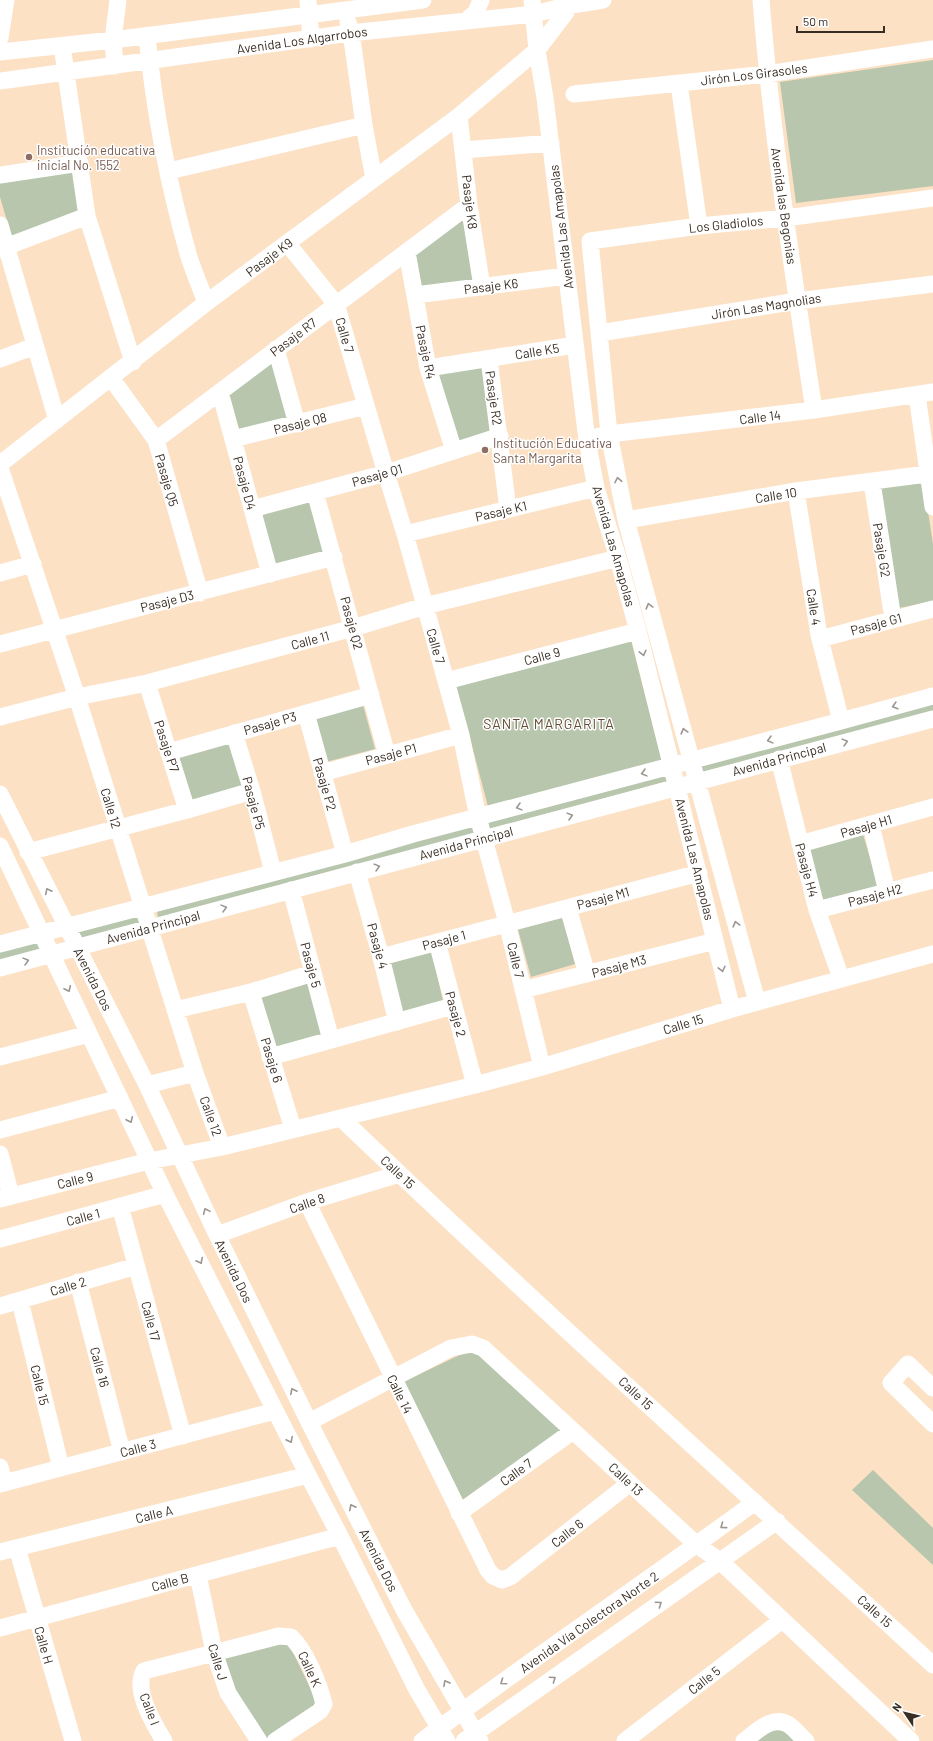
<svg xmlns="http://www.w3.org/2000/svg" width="933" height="1741" font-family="Barlow,sans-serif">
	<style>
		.green { fill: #b7c6ac }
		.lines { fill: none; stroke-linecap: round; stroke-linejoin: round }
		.minor { stroke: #fff; stroke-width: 17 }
		.oneway { stroke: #9c9691 }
		.education-dot { fill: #8d6e63; stroke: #fff; stroke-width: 1.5 }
		.labels { text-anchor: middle; stroke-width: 3; stroke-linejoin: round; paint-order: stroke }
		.street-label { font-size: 13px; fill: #382d23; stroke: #fff }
		.education-label { font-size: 13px; fill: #785e54; stroke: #fff; text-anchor: start }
		.neighbourhood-label { font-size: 14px; letter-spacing: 1px; fill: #624b33; stroke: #fff }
	</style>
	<rect width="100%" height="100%" fill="#fce1c5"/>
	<path class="green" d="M933,60v126l-137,17 -16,-121z
		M74,169l7,45 -69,24 -12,-41v-16z
		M463,218l12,63 -56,9 -7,-38z
		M271,360l19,59 -51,14 -14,-39z
		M486,364l9,68 -36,12 -21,-72z
		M923,479l10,65v57l-34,7 -21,-124z
		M312,500l12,50 -2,3 -47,11 -18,-51z
		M631,640l32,126 -173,48 -34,-129z
		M933,701v13l-231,58 -1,-7z
		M363,705l12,44 -49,13 -13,-43z
		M229,738l14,48 -54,15 -12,-49z
		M664,775l3,6 -174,50 -5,-3v-7z
		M472,823l5,10 -319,85 -1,-8z
		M862,831l16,54 -2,3 -53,12 -16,-54z
		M137,913l6,9 -60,18 -5,-9z
		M562,915l13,49 -44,13 -14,-51z
		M37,940l5,8 -42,14v-12z
		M431,948l12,53 -42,11 -13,-52z
		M307,980l15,54 -49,14 -17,-53z
		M466,1352h12l86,78 -100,73 -61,-121z
		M873,1470l60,58v37l-81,-75z
		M288,1642l29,60 -2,6 -47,32 -29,-36 -18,-43 4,-7z
		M771,1729l13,1 12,11h-41z"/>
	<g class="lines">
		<path class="minor" d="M308,0l3,39
			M532,0l5,50 8,48 42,342 9,48 22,70 20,73 94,378
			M761,0c11,137 32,274 53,410
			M467,20l9,-8 5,-12
			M348,22l5,24 11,79 10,54
			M147,36c7,73 22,151 42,221 5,16 12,31 17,46
			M0,38l6,-38
			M62,46l25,170 46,146
			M0,52l113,-12 310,-40
			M115,66l-2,-26 5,-40
			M0,81l350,-48 184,-19 32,-8 37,-6
			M679,84l20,142
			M574,94l193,-20 166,-25
			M459,116l10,89 13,82
			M463,150l88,-7
			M169,171l195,-46
			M0,175l80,-12
			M0,225l57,195
			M287,243l49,61 50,169 19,61 41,147 15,54 17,82 29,106 35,144
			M0,249l87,-33
			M407,252l21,116 26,83
			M415,295l152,-19
			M600,333l197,-32 136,-17
			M276,349l21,75
			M0,359l35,-13
			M489,359l19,150
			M428,368l147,-23
			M111,378l45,62 44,153
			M220,392l50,182
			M917,395l16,112
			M599,436l10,-2 205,-24 119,-18
			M233,439l133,-33
			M156,440l313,-235
			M0,464l206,-161 253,-187 78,-66 29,-38v-12
			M0,468l77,229 118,376 27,74
			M872,482l21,137
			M796,491l23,144 22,86
			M315,492l72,263
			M252,509l134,-36 114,-37
			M626,520l170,-29 131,-17
			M405,534l191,-46
			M0,573l33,-9
			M820,639l113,-30
			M0,644l334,-87
			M446,681l192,-50
			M147,683l40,127
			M306,713l39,141
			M0,717l77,-20 70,-14 206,-55 72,-22 193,-48
			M234,733l18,58 21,81
			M169,752l202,-57
			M779,759l38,151 24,68
			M322,773l139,-38
			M0,794l147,291 70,150 92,187 95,188 76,131
			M871,825l16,67
			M800,844l133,-37
			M0,846l165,348 143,281 32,61 76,152 31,53
			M28,852l159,-42 65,-19
			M357,872l24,85 16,65
			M291,890l40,150
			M568,908l19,66
			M817,910l116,-30
			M437,942l38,143
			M0,944l345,-90 68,-20 428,-113 92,-25
			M381,957l318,-84
			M0,968l933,-249
			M523,990l192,-49
			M251,992l42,137
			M757,1002l-131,-482 -17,-86 -19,-193 109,-15 87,-8 147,-20
			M175,1010l76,-18 62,-19
			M0,1057l89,-23
			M270,1057l183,-51
			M147,1085l48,-12
			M341,1118c194,186 394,366 592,547
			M0,1130l120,-32
			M0,1154l11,42
			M0,1199l149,-38 73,-14 253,-62 67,-18 190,-58 201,-55
			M307,1202l181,368 5,6 9,4 8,-3 120,-94
			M120,1206l63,230
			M217,1235l90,-33 92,-28
			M0,1239l165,-45
			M78,1282l44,170
			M20,1301l41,167
			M0,1306l136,-40
			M933,1388l-25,-24 -17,19 42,41
			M309,1422l142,-74 21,-4 11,4 214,197 23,16 191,180
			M0,1467l4,16
			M0,1484l275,-73
			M459,1513l114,-82
			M17,1548l56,193
			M0,1552l308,-77
			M198,1575l16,77 14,41 31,48
			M0,1628l340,-92
			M164,1741c-10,-17 -31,-51 -20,-70l135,-35 12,1c15,14 28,47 33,67l-4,7 -45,30
			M422,1741c109,-82 223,-158 333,-239
			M464,1741l313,-220
			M625,1741l157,-121
			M744,1741c12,-9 29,-27 45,-16 6,4 11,11 17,16"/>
	</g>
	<defs><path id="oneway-chevron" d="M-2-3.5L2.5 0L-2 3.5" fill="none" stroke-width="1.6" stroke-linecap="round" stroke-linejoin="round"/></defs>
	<g class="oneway">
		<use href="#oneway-chevron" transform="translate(618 480) rotate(-101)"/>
		<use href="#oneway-chevron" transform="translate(649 606) rotate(-105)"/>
		<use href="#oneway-chevron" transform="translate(643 653) rotate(76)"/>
		<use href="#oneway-chevron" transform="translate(895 706) rotate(164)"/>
		<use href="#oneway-chevron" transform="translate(684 731) rotate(-105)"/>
		<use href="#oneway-chevron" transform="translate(770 740) rotate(165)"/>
		<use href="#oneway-chevron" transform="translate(845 742) rotate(-15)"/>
		<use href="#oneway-chevron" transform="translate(644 773) rotate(165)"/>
		<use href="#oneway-chevron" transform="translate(519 807) rotate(165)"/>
		<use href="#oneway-chevron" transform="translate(570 816) rotate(-15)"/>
		<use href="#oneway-chevron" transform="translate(377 867) rotate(-15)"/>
		<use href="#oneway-chevron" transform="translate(48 891) rotate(-117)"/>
		<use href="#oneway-chevron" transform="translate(224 908) rotate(-15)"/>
		<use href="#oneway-chevron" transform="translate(736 924) rotate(-105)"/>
		<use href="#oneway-chevron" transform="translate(26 961) rotate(-15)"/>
		<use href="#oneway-chevron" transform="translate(722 969) rotate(76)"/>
		<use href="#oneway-chevron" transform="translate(68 989) rotate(65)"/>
		<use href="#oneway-chevron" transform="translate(130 1120) rotate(65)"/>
		<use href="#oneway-chevron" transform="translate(206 1211) rotate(-114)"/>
		<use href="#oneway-chevron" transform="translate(200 1261) rotate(63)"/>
		<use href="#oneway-chevron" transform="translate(293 1391) rotate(-117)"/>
		<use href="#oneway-chevron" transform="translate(290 1440) rotate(63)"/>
		<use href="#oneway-chevron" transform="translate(352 1507) rotate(-117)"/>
		<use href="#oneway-chevron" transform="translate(723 1526) rotate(144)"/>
		<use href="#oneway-chevron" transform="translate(659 1604) rotate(-35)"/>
		<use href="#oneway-chevron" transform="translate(553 1679) rotate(-35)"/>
		<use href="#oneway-chevron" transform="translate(503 1682) rotate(145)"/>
		<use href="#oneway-chevron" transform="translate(446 1683) rotate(-119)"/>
	</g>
	<g class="education-dot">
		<circle cx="29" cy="157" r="4"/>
		<circle cx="485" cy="450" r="4"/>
	</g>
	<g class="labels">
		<g class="street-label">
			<text transform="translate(302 40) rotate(-8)" y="5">Avenida Los Algarrobos</text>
			<text transform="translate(754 74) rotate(-7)" y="5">Jirón Los Girasoles</text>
			<text transform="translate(470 202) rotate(83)" y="5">Pasaje K8</text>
			<text transform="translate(784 206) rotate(82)" y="5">Avenida las Begonias</text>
			<text transform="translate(726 224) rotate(-6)" y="5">Los Gladiolos</text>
			<text transform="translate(561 227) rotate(-97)" y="5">Avenida Las Amapolas</text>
			<text transform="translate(269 257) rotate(-37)" y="5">Pasaje K9</text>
			<text transform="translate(491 286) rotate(-7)" y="5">Pasaje K6</text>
			<text transform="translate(766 306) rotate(-9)" y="5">Jirón Las Magnolias</text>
			<text transform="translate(345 335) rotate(74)" y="5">Calle 7</text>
			<text transform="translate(293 337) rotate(-37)" y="5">Pasaje R7</text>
			<text transform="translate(537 351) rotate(-9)" y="5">Calle K5</text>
			<text transform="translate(426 352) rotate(78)" y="5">Pasaje R4</text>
			<text transform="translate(494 398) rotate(82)" y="5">Pasaje R2</text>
			<text transform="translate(760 417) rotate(-7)" y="5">Calle 14</text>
			<text transform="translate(300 423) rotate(-14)" y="5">Pasaje Q8</text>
			<text transform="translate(377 475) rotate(-16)" y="5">Pasaje Q1</text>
			<text transform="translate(167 480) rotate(74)" y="5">Pasaje Q5</text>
			<text transform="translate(245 483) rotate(75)" y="5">Pasaje D4</text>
			<text transform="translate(776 495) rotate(-9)" y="5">Calle 10</text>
			<text transform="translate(501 511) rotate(-13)" y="5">Pasaje K1</text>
			<text transform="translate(614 546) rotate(74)" y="5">Avenida Las Amapolas</text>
			<text transform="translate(882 550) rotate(81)" y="5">Pasaje G2</text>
			<text transform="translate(167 601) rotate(-14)" y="5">Pasaje D3</text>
			<text transform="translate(814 607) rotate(81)" y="5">Calle 4</text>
			<text transform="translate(352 623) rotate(75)" y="5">Pasaje Q2</text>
			<text transform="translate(876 624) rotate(-15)" y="5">Pasaje G1</text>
			<text transform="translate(310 640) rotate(-15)" y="5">Calle 11</text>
			<text transform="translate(436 646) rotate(74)" y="5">Calle 7</text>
			<text transform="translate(542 656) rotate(-15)" y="5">Calle 9</text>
			<text transform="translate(270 723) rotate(-16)" y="5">Pasaje P3</text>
			<text transform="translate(167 746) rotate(72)" y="5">Pasaje P7</text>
			<text transform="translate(391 754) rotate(-15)" y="5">Pasaje P1</text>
			<text transform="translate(779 759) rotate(-15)" y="5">Avenida Principal</text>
			<text transform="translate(325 784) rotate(74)" y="5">Pasaje P2</text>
			<text transform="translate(254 803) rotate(75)" y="5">Pasaje P5</text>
			<text transform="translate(111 808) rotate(73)" y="5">Calle 12</text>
			<text transform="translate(866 826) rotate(-16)" y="5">Pasaje H1</text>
			<text transform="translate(466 843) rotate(-15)" y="5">Avenida Principal</text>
			<text transform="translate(695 859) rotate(76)" y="5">Avenida Las Amapolas</text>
			<text transform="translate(807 870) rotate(75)" y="5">Pasaje H4</text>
			<text transform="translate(875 895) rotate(-15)" y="5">Pasaje H2</text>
			<text transform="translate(603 898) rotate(-15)" y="5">Pasaje M1</text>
			<text transform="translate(153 927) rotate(-15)" y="5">Avenida Principal</text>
			<text transform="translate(444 940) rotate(-15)" y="5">Pasaje 1</text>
			<text transform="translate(378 946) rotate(75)" y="5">Pasaje 4</text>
			<text transform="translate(516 960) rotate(77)" y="5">Calle 7</text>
			<text transform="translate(311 965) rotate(75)" y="5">Pasaje 5</text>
			<text transform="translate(619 966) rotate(-15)" y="5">Pasaje M3</text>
			<text transform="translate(93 979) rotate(63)" y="5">Avenida Dos</text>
			<text transform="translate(456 1014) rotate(75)" y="5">Pasaje 2</text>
			<text transform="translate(683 1024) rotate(-17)" y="5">Calle 15</text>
			<text transform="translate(272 1060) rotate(73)" y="5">Pasaje 6</text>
			<text transform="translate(211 1116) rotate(70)" y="5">Calle 12</text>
			<text transform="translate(398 1172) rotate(43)" y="5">Calle 15</text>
			<text transform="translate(75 1180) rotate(-14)" y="5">Calle 9</text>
			<text transform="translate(307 1203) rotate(-19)" y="5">Calle 8</text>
			<text transform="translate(83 1217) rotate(-15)" y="5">Calle 1</text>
			<text transform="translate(234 1271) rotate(64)" y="5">Avenida Dos</text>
			<text transform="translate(68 1286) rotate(-17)" y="5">Calle 2</text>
			<text transform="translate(151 1321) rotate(75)" y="5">Calle 17</text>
			<text transform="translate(100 1367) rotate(75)" y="5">Calle 16</text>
			<text transform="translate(40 1385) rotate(76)" y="5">Calle 15</text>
			<text transform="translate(636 1393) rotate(43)" y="5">Calle 15</text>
			<text transform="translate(400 1394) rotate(64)" y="5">Calle 14</text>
			<text transform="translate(138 1448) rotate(-15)" y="5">Calle 3</text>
			<text transform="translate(516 1472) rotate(-36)" y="5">Calle 7</text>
			<text transform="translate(626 1479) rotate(43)" y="5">Calle 13</text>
			<text transform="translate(154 1514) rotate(-14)" y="5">Calle A</text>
			<text transform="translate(567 1533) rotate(-38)" y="5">Calle 6</text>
			<text transform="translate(379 1560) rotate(63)" y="5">Avenida Dos</text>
			<text transform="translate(170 1582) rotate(-15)" y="5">Calle B</text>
			<text transform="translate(875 1611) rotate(42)" y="5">Calle 15</text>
			<text transform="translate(589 1622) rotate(-35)" y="5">Avenida Vía Colectora Norte 2</text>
			<text transform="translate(44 1645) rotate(74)" y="5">Calle H</text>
			<text transform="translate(218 1662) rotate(73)" y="5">Calle J</text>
			<text transform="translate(310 1669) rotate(65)" y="5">Calle K</text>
			<text transform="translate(704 1680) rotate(-38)" y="5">Calle 5</text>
			<text transform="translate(150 1709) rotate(69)" y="5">Calle I</text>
		</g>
		<g class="education-label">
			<text x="37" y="155">Institución educativa<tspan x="37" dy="15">inicial No. 1552</tspan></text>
			<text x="493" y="448">Institución Educativa<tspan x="493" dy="15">Santa Margarita</tspan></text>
		</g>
		<g class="neighbourhood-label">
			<text x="549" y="729">SANTA MARGARITA</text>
		</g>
	</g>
	<g transform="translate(905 1713) rotate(305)" stroke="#ffffff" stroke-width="3" paint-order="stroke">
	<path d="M0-3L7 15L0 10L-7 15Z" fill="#382d23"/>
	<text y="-6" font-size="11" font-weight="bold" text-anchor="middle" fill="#382d23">N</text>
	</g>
	<path d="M797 26v6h87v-6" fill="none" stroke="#382d23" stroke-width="2"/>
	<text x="803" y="26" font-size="12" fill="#382d23" stroke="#ffffff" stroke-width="3" paint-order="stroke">50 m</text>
</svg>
